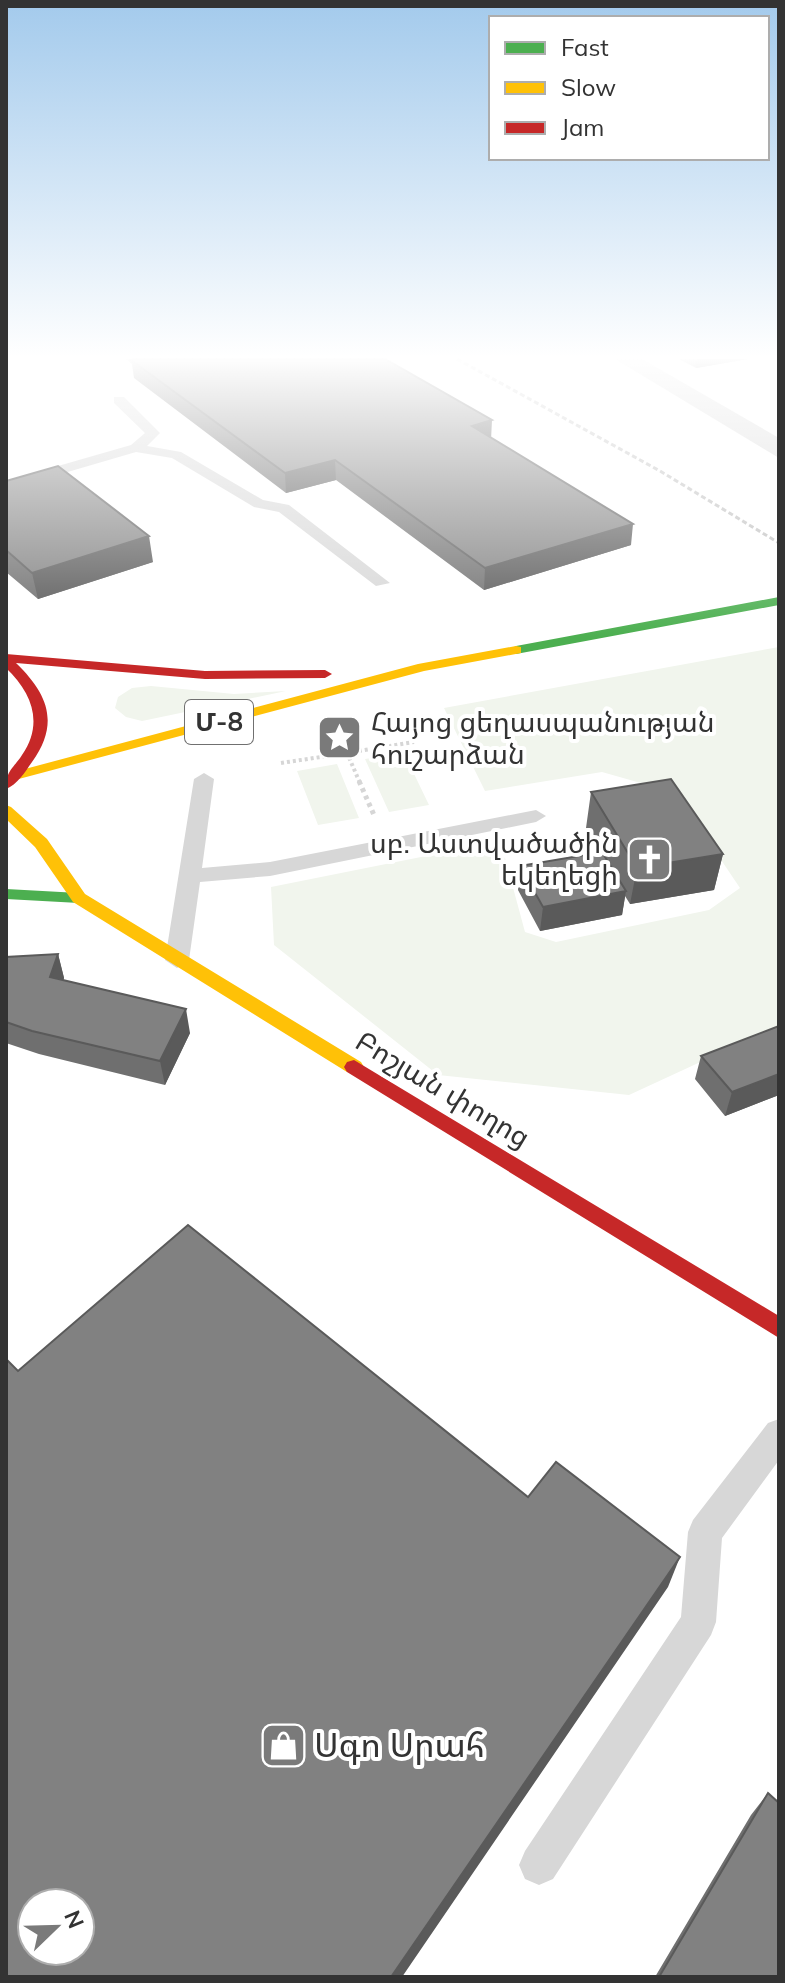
<svg xmlns="http://www.w3.org/2000/svg" width="785" height="1983" font-family="Mulish,'Noto Sans Armenian',sans-serif">
	<style>
		.green { fill: #f1f5ed }
		.lines { fill: none; stroke-linecap: round; stroke-linejoin: round }
		.path-far1 { stroke: #d6d6d6; stroke-width: 4; stroke-dasharray: 3 3; stroke-linecap: butt }
		.path { stroke: #d6d6d6; stroke-width: 5; stroke-dasharray: 4 4; stroke-linecap: butt }
		.lane { fill: #d7d7d7; fill-rule: evenodd }
		.street { fill: #d7d7d7; fill-rule: evenodd }
		.fast { fill: #4caf50; fill-rule: evenodd }
		.slow { fill: #ffc107; fill-rule: evenodd }
		.jam { fill: #c62828; fill-rule: evenodd }
		.rail { stroke: #bebebe; stroke-width: 3; stroke-dasharray: 5 3; stroke-linecap: butt }
		.wall { fill: #6f6f6f }
		.shaded-wall { fill: #5a5a5a }
		.building { fill: #818181; stroke: #5a5a5a; stroke-width: 2; fill-rule: evenodd }
		.labels { text-anchor: middle; stroke-width: 8; stroke-linejoin: round; paint-order: stroke }
		.shield { fill: #fff; stroke: #707070; stroke-width: 2 }
		.shield-label { font-size: 26px; font-weight: bold; fill: #333 }
		.poi-label { font-size: 28px; fill: #333; stroke: #fff; text-anchor: start }
		.street-label { font-size: 28px; fill: #333; stroke: #fff }
		.near-poi-label { font-size: 34px; fill: #333; stroke: #fff; text-anchor: start }
	</style>
	<rect width="100%" height="100%" fill="#fff"/>
	<path class="green" d="M779,647v385l-18,2 -132,61 -191,-20 -164,-130 -3,-58 210,-42 24,13 20,74 31,10 153,-32 31,-22 -64,-95 -74,-21 -117,19 -41,-83z
		M151,686l83,8 52,-3 -144,30 -16,-4 -11,-9 3,-11 14,-9z
		M404,753l25,52 -40,7 -24,-53z
		M337,764l22,54 -41,7 -21,-54z"/>
	<g class="lines">
		<path class="path-far1" d="M347,753l67,-11
			M281,763l66,-10 13,30"/>
		<path class="path" d="M359,781l15,34"/>
		<path class="lane" d="M114,397h10l36,36 -13,13 34,6 82,48 26,5 101,78 -14,3 -97,-74 -25,-5 -82,-49 -36,-6 -130,38v-9l125,-36 14,-12 -31,-30z
			M204,773l10,6 -12,89 68,-6 266,-52 10,6 -10,6 -266,54 -70,6 -11,78 -12,8 -12,-8 29,-181z
			M779,1419v41l-57,78 -6,84 -5,13 -158,244 -14,6 -14,-6 -6,-14 6,-14 156,-234 7,-85 5,-12 75,-97z"/>
		<path class="street" d="M615,359h27l137,79v20z"/>
		<path class="fast" d="M779,597v8l-263,49 -7,-4 7,-4z
			M6,889l73,4 8,5 -8,5 -73,-4z"/>
		<path class="slow" d="M516,646l5,1v6l-97,18 -409,109 -7,-4 2,-3 408,-109z
			M6,805l5,2 36,32 38,55 276,168 3,5 -3,5h-14l-274,-170 -38,-55 -29,-28z"/>
		<path class="jam" d="M6,654l199,17 120,-1 7,4 -7,4 -120,1 -189,-16c32,31 44,60 16,99 -7,10 -15,23 -26,27 0,-19 7,-20 16,-34 22,-32 10,-62 -16,-87z
			M354,1060l425,256v22l-432,-266 -3,-5 3,-5z"/>
		<path class="rail" d="M457,359l203,112 119,72"/>
	</g>
	<path class="wall" d="M126,359h259l106,78 140,108 -147,45 -148,-110 -50,13 -152,-115 -2,-14z
		M679,359h69l-52,9z
		M6,481l147,81 -115,37 -32,-27z
		M591,792l132,62 -9,36 -84,14 -5,-8 -3,19 -82,16 -22,-41 2,-24 80,-14 -14,-24z
		M58,954l6,24 -1,2 127,53 -25,52 -126,-31 -33,-11v-86z
		M779,1026v69l-54,21 -30,-37 6,-23z
		M768,1793l11,184h-124l96,-162z"/>
	<path class="shaded-wall" d="M697,359h51l-52,9z
		M492,420l-1,20 -19,-14z
		M335,460l1,20 -50,13 -1,-20z
		M633,524l-2,21 -147,45 1,-22z
		M149,536l4,26 -115,37 -6,-26z
		M723,854l-9,36 -84,14 7,-36z
		M626,891l-4,24 -82,16 3,-24z
		M58,954l6,24 -8,22 -6,-23z
		M186,1009l4,24 -25,52 -5,-24z
		M779,1074v21l-54,21 7,-24z
		M680,1557l-12,30 -266,390h-11z"/>
	<path class="building" d="M135,359h250l107,61 -20,6 161,98 -148,44 -150,-108 -50,13 -154,-113z
		M58,466l91,70 -117,37 -26,-23v-69z
		M671,779l52,75 -86,14 -46,-76z
		M602,852l24,39 -83,16 -23,-41z
		M58,954l-8,23 136,32 -26,52 -128,-30 -26,-9v-65z
		M779,1026v48l-47,18 -31,-36z
		M188,1225l340,272 28,-35 124,95 -289,420h-385v-618l12,12zM32,1903h48v48h-48z
		M768,1793l11,10v174h-120z"/>
	<linearGradient id="sky" x2="0" y2="1"><stop stop-color="#a3caec"/><stop offset="0.56" stop-color="#fff"/><stop offset="1" stop-color="#fff" stop-opacity="0"/></linearGradient>
	<rect width="785" height="637" fill="url(#sky)"/>
	<defs>
		<symbol id="sight-square" viewBox="-11 -11 22 22"><rect x="-9" y="-9" width="18" height="18" rx="4" fill="#7a7a7a" stroke="#fff"/><path d="M0-6L1.8-2.2L6-1.7L2.9 1.2L3.7 5.4L0 3.3L-3.7 5.4L-2.9 1.2L-6-1.7L-1.8-2.2Z" fill="#fff"/></symbol>
		<symbol id="church-square" viewBox="-11 -11 22 22"><rect x="-9" y="-9" width="18" height="18" rx="4" fill="#7a7a7a" stroke="#fff"/><path d="M-1.2-6h2.4v3.5h3.3v2.4h-3.3V6h-2.4V-.1h-3.3v-2.4h3.3Z" fill="#fff"/></symbol>
		<symbol id="shop-square" viewBox="-11 -11 22 22"><rect x="-9" y="-9" width="18" height="18" rx="4" fill="#7a7a7a" stroke="#fff"/><path d="M-5-2.5h2.3a2.7 3.5 0 0 1 5.4 0H5L5.5 6h-11ZM-1.5-2.5h3a1.5 2.3 0 0 0-3 0Z" fill="#fff"/></symbol>
	</defs>
	<g fill-rule="evenodd">
		<use href="#sight-square" x="314" y="712" width="51" height="51"/>
		<use href="#church-square" x="624" y="834" width="51" height="51"/>
		<use href="#shop-square" x="258" y="1720" width="51" height="51"/>
	</g>
	<g class="labels">
		<rect class="shield" x="185" y="700" width="68" height="44" rx="6"/>
		<g class="shield-label">
			<text x="219" y="731">Մ-8</text>
		</g>
		<g class="poi-label">
			<text x="371" y="732">Հայոց ցեղասպանության<tspan x="371" dy="32">հուշարձան</tspan></text>
			<text x="618" y="853" text-anchor="end">սբ. Աստվածածին<tspan x="618" dy="32">եկեղեցի</tspan></text>
		</g>
		<g class="street-label">
			<text transform="translate(443 1089) rotate(31)" y="10">Բոշյան փողոց</text>
		</g>
		<g class="near-poi-label">
			<text x="314" y="1757">Սգո Սրահ</text>
		</g>
	</g>
	<rect width="785" height="1983" fill="none" stroke="#333333" stroke-width="16"/>
	<rect x="489" y="16" width="280" height="144" fill="#ffffff" stroke="#adadad" stroke-width="2"/>
	<rect x="505" y="42" width="40" height="12" fill="#4caf50" stroke="#adadad" stroke-width="2"/>
	<text x="561" y="56" font-size="24" fill="#333333">Fast</text>
	<rect x="505" y="82" width="40" height="12" fill="#ffc107" stroke="#adadad" stroke-width="2"/>
	<text x="561" y="96" font-size="24" fill="#333333">Slow</text>
	<rect x="505" y="122" width="40" height="12" fill="#c62828" stroke="#adadad" stroke-width="2"/>
	<text x="561" y="136" font-size="24" fill="#333333">Jam</text>
	<g transform="translate(56 1927) rotate(67)"><circle r="38" fill="#ffffff" stroke="#adadad" stroke-width="2"/>
	<path d="M0-6L14 30L0 20L-14 30Z" fill="#7a7a7a"/>
	<text y="-12" font-size="22" font-weight="bold" text-anchor="middle" fill="#333333">N</text>
	</g>
</svg>
